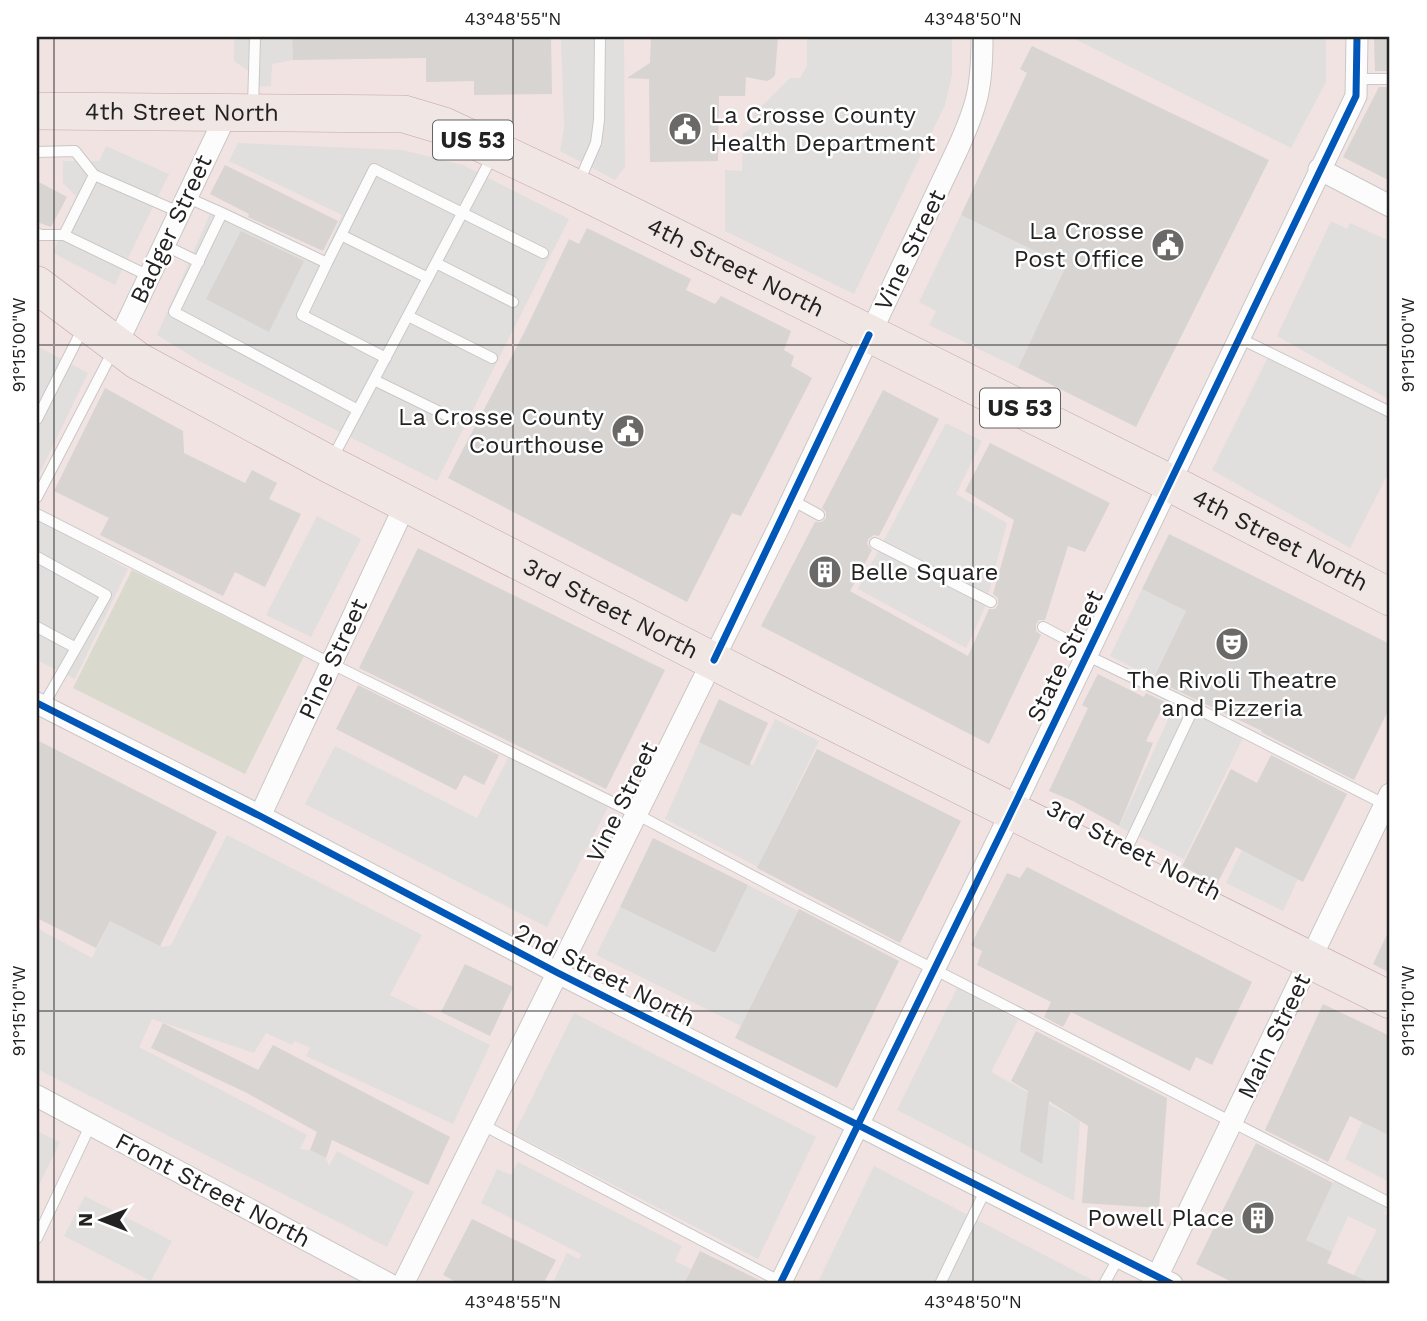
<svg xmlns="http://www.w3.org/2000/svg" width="1427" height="1321" font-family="'Work Sans',sans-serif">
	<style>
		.commercial { fill: #f1e3e1 }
		.construction { fill: #d9d9cd }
		.parking { fill: #e0dfde }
		.building { fill: #d7d4d2 }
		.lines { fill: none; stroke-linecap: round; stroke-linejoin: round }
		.service-casing { stroke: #c9c8c7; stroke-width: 12 }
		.minor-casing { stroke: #c9c8c7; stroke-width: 23 }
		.trunk-casing { stroke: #c5a2ac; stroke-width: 38 }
		.service { stroke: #fdfcfc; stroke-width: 10 }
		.minor { stroke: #fdfcfc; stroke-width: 21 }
		.trunk { stroke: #f0e6e4; stroke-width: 37 }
		.cycleway-casing { stroke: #fff; stroke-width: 11 }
		.cycleway { stroke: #0057b8; stroke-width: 7 }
		.ticks { fill: none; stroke: #222; stroke-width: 2; stroke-opacity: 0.45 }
		.labels { text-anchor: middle; stroke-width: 5; stroke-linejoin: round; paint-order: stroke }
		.shield { fill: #fff; stroke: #646464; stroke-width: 2 }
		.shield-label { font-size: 23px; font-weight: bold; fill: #222 }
		.street-label { font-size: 24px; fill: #222; stroke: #fff }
		.poi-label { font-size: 24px; fill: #222; stroke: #fff; text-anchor: end }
		.neatline { fill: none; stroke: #222; stroke-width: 2.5 }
		.ticks-label { font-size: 18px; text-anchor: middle; fill: #222 }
	</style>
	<rect width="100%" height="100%" fill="#f0eeeb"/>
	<path class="commercial" d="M37,37h1353v1247h-1001l-27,-13 -7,13h-318z"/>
	<path class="construction" d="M132,570l172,86 -59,118 -172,-86z"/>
	<path class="parking" d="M234,37h58l1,23 -21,4 -1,22 -21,1v-15l-16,-11z
		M561,37h63l1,130 -10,13 -55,-29 4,-25z
		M807,37h145v38l-7,30 -91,189 -129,-63v-61l17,1 1,-37 12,-9 -2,-10 37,-37h10l7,-12z
		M1071,37h255v45l-35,66z
		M238,143l165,7 60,15 106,54 -132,262 -236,-119 -44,-27 56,-128 108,54 21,-46 -113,-54z
		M106,146l63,28 -54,111 -62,-32 23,-57 -13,-13v-22h36z
		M961,215l105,51 -48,102 -89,-43 7,-14 -17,-9z
		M1331,221l16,8 3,-6 40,18v159l-113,-64z
		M37,346l51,27 -51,106z
		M1268,357l122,61v52l-40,78 -138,-78z
		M946,423l36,18 -26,53 51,29 -23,87 -18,38 -108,-59z
		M317,516l44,23 -50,98 -45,-22z
		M37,519l91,50 -53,110 -38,-19z
		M1142,589l44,22 -33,67 -43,-22z
		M1176,702l67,36 -59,121 -65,-32z
		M775,719l44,22 -61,126 -93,-48 34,-77 54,23z
		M335,746l142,72 32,-62 99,51 -61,120 -242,-123z
		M227,835l195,100 -32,60 100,50 -37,79 -147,-68 4,-8 -15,-7 -3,4 -26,-12 -12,20 -102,-34 -13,28 168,88 -7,14 10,1 16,8 3,8 8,-15 77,41 -27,55 -350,-178v-141l55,30 18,-37 53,26 8,-2z
		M1242,850l56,29 -15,32 -57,-28z
		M748,885l50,26 -57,115 -145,-71 24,-48 95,46z
		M957,988l61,32 -27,52 89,49 -6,80 -177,-91z
		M574,1013l242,124 -58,122 -244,-125z
		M1362,1122l28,14v46l-45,-23z
		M37,1131l23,11 -23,47z
		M518,1162l164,84 -7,15 16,8 -7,15h-132l15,-31 12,6 2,-5 -100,-51 16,-34 14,6z
		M874,1166l226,118h-283z
		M1335,1179l53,25 -4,10 6,2v68h-41l28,-54 -29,-14 -16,36 -26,-12z
		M85,1196l87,45 -21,40 -87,-45z"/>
	<path class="building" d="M292,37h259l1,57 -78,1v-14l-48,1v-24l-133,2z
		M651,37h127l-3,38 -4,4 -4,2 -21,-4 -1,19h-26l-1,65 -68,1 -1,-83 -22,-1 23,-15z
		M1374,37h16v34h-15z
		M1032,46l237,114 -133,267 -118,-59 48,-102 -105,-51 66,-142 -7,-4z
		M1379,87h11v94l-47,-24z
		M225,165l113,56 -15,30 -75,-34 1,-3 -39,-20z
		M37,181l30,16 -16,30 -14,-5z
		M587,228l104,51 -5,11 29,14 6,-8 70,35 -7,19 10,6 -3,10 21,12 -71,138 -9,-3 -45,89 -239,-124 76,-145 45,-94 10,5z
		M241,231l63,30 -35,71 -63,-33z
		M105,388l78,43 1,22 61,30 7,-13 25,13 -8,16 32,15 -36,73 -30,-15 -12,24 -123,-61 9,-17 -55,-27z
		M883,390l56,29 -60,117 -5,-1 -6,4 -1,5 5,6 -22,41 118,65 21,-47h6l3,-4v-7l-5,-4 21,-74 -49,-29 25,-48 120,60 -25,49 -17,-6 -23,74h-6l-3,4v7l5,4 -1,2 -51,107 -228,-118 54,-104h7l4,-4v-6l-4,-4z
		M1169,534l221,110v63l-36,73 -93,-48 1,-1 -109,-52 33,-68 -44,-22z
		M418,548l247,122 -59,119 -247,-121z
		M1098,674l46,23 2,-4 19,9 -19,39 7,2 -34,83 -46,-25 -24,-10 39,-83 -6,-3z
		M358,685l141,70 -15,30 -20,-10 -8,15 -120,-61z
		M719,699l49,24 -19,43 -50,-24z
		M37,740l180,92 -57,114 -50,-25 -14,27 -59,-30z
		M817,749l144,72 -61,122 -143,-75z
		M1271,755l76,39 -44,88 -67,-35 -19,37 -35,-18 49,-97 26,14z
		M653,838l95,47 -33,68 -95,-46z
		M1027,867l225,115 -40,83 -16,-8 -6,14 -119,-59 -8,15 -19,-10 7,-15 -74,-37 5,-14 -11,-6 36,-72 13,5z
		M799,909l100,52 -62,127 -102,-50z
		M1390,928v45l-17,-9z
		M465,964l48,23 -23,49 -49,-24z
		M1323,1004l67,32v100l-40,-20 -22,46 -63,-32z
		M163,1023l95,47 15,-25 177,92 -22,48 -96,-45 -6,18 -16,-8 7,-18 -70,-39 -96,-45z
		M1036,1031l131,67 -8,110 -77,-5 6,-77 -39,-25 -7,63 -22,-13 8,-60 -17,-10z
		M1256,1143l77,40 -27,57 26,12 -5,11 46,21h-137l-40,-20z
		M472,1219l84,41 -13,24h-83l-17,-9z
		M700,1251l67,33h-83z"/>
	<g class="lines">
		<defs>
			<path id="service" d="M1357,79h33
				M253,107l2,-70
				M37,152l38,-1 19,24 85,37
				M578,184l18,-41 3,-23 1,-83
				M186,197l36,16
				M37,233l3,2h24l85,41
				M64,235l30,-60
				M341,235l87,43
				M164,245l35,17
				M327,263l47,-94 169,84
				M436,263l77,39
				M408,316l84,42
				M1239,338l151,74
				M374,380l80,39
				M358,410l-184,-98 48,-99 105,50 -25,52 84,43
				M37,419l46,-91
				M332,459l161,-304
				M37,497l76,-146
				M792,500l27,15
				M37,514l295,150 306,151 149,79 603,309
				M875,543l116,59
				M37,557l69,38 -63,111
				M37,627l39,21
				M1043,627l45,24
				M1086,655l108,52 194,99
				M1122,859l72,-152
				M483,1125l298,157
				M37,1238l54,-114
				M940,1284l46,-95
				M1104,1284l15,-27"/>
			<path id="minor" d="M1319,169l71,37
				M116,346l111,-233
				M37,703l223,113 298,157 614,311
				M260,816l146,-313
				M37,1096l352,188
				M1157,1277l233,-483
				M403,1284l376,-757 179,-379c20,-44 24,-62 24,-111
				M780,1284l222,-453 354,-735 1,-59"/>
			<g id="trunk">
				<path id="s1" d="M37,111l367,3 40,12 132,62 594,295 220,114"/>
				<path id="s2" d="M37,285l101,76 191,103 476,244 585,292"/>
			</g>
		</defs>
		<use href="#service" class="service-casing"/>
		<use href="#minor" class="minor-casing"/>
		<use href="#trunk" class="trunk-casing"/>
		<use href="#service" class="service"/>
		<use href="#minor" class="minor"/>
		<use href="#trunk" class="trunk"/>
		<defs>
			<path id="cycleway" d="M714,660l155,-325
				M37,703l223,113 298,157 614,311
				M780,1284l222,-453 354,-735 1,-59"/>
		</defs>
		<use href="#cycleway" class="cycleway-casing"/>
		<use href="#cycleway" class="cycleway"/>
	</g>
	<path class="ticks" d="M54,37v1247M513,37v1247M973,37v1247M37,345h1353M37,1011h1353"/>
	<defs>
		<symbol id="civic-disc" viewBox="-11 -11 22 22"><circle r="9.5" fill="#6a6968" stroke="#fff"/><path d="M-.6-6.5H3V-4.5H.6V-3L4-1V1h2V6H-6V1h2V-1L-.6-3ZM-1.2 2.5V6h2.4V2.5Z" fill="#fff"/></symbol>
		<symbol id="building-disc" viewBox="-11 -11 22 22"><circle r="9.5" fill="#6a6968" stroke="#fff"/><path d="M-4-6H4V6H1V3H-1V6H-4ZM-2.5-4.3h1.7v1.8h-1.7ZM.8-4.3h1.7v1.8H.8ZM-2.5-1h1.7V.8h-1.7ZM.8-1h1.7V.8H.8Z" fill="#fff"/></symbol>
		<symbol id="theatre-disc" viewBox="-11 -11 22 22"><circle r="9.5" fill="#6a6968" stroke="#fff"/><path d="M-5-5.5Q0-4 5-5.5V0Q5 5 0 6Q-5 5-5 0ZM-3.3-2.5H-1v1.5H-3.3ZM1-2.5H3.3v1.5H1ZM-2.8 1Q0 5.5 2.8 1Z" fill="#fff"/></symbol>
	</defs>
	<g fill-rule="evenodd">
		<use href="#civic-disc" x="666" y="110" width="38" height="38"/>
		<use href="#civic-disc" x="1149" y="226" width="38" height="38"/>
		<use href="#civic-disc" x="609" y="412" width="38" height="38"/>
		<use href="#building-disc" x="806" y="553" width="38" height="38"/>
		<use href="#theatre-disc" x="1213" y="625" width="38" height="38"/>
		<use href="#building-disc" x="1239" y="1199" width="38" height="38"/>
	</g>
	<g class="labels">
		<g class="shield">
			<rect x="433" y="120.5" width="80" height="39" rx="5"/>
			<rect x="980" y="388.5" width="80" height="39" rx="5"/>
		</g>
		<g class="shield-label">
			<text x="473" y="148">US 53</text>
			<text x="1020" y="416">US 53</text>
		</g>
		<g class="street-label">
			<text dy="8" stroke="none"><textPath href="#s1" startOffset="145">4th Street North</textPath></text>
			<text transform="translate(171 229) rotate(-65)" y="8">Badger Street</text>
			<text transform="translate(910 250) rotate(-64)" y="8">Vine Street</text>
			<text dy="8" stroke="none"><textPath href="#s1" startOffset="733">4th Street North</textPath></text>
			<text dy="8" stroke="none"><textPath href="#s1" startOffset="1342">4th Street North</textPath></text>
			<text dy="8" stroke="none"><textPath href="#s2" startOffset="660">3rd Street North</textPath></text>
			<text transform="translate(1065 656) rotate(-64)" y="8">State Street</text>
			<text transform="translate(333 659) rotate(-65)" y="8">Pine Street</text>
			<text transform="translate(622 802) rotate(-64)" y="8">Vine Street</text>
			<text transform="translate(1134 850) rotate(27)" y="8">3rd Street North</text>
			<text transform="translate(605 975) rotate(27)" y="8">2nd Street North</text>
			<text transform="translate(1274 1036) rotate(-64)" y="8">Main Street</text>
			<text transform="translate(213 1190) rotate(28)" y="8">Front Street North</text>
		</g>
		<g class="poi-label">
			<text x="710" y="123" text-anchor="start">La Crosse County<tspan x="710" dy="28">Health Department</tspan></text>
			<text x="1144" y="239">La Crosse<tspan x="1144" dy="28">Post Office</tspan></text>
			<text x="604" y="425">La Crosse County<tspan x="604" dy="28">Courthouse</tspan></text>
			<text x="850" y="580" text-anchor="start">Belle Square</text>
			<text x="1232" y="688" text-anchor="middle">The Rivoli Theatre<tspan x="1232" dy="28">and Pizzeria</tspan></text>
			<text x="1234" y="1226">Powell Place</text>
		</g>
	</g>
	<rect width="1427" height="1321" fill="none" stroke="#ffffff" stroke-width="77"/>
	<g transform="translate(102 1220) rotate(270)" stroke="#ffffff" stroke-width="5" paint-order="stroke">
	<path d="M0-5L12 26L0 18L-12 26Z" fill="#222222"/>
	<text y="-10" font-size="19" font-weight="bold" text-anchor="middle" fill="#222222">N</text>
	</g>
	<rect x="38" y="38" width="1350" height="1244" class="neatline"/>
	<g class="ticks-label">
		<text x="513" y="25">43°48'55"N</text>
		<text x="973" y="25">43°48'50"N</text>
		<text transform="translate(1408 345) rotate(-90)" y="6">91°15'00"W</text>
		<text transform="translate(19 345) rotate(-90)" y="6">91°15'00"W</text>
		<text transform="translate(1408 1011) rotate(-90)" y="6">91°15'10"W</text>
		<text transform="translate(19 1011) rotate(-90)" y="6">91°15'10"W</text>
		<text x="513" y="1308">43°48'55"N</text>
		<text x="973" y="1308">43°48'50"N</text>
	</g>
</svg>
